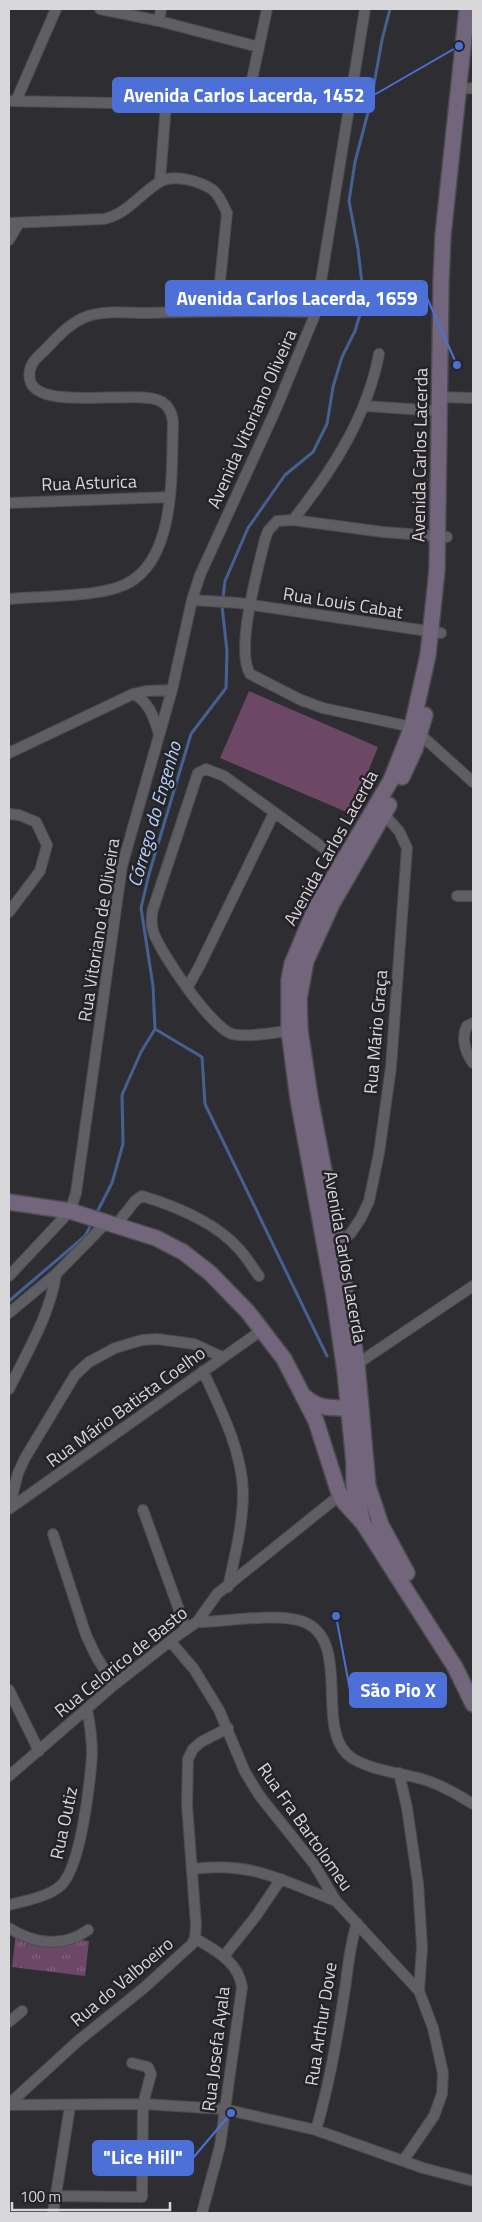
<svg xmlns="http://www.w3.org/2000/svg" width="482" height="2222" font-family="'Titillium Web',sans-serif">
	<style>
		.park { fill: url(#park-tufts) }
		.garden { fill: #6c4766 }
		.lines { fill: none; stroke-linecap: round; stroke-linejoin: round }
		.stream { stroke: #456193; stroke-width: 3 }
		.street-casing { stroke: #4d4b50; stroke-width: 12 }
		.secondary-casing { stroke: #4d4b50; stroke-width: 18 }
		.street { stroke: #5f5e63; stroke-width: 10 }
		.secondary { stroke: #73667c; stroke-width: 15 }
		.labels { text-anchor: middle; stroke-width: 5; stroke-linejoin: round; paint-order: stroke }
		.street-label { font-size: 18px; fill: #d8d7da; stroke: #252328 }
		.water-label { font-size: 19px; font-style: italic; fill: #b6d1fe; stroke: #252328 }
		.leader { fill: none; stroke: #4c70d8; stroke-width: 2 }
		.callout-dot { fill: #4c70d8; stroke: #252328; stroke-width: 2 }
		.callout { fill: #4c70d8; stroke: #4c70d8; stroke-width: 2 }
		.callout-label { font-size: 19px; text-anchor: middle; font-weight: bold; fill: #fff }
	</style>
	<defs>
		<pattern id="park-tufts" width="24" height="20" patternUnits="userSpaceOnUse" patternTransform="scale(1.25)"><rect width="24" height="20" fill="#6c4766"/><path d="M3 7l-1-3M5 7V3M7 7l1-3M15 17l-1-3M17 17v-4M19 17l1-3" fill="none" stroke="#80617b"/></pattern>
	</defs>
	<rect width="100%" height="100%" fill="#2e2d32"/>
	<path class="park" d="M16,1932l73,9 -4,35 -73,-9z"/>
	<path class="garden" d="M249,691l129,56 -27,67 -131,-56z"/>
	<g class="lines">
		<path class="stream" d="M155,1029l47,28 3,47 122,252
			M95,1216l17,-33 11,-39 -1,-49 19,-43 14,-23 -2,-43 -12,-78 8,-34 42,-140 35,-46 1,-37 -5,-45 3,-25 23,-53 37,-53 28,-23 14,-28 6,-37 9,-30 13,-26 9,-30 -6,-52 -9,-48 6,-39 16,-61 11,-61 8,-31
			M9,1301l76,-65 7,-13"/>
		<defs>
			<path id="street" d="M100,9l59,12 100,26
				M159,21l2,-12
				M458,89l15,-1
				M9,101l157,3 65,-2 9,-3 11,-15 16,-75
				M16,101l40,-92
				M160,181l6,-77
				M9,223l95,-4c23,-5 35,-24 54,-36 14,-10 42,-2 55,7 7,6 10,15 14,23l-10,98
				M9,240l10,-17
				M439,397l34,1
				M365,406l74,5
				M9,503l161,-6
				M293,520c39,-49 74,-103 86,-166
				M447,537l-64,-5 -90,-12 -16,1 -9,10 -3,8c-7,30 -30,110 -15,135l51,26 22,8 89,19 61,55
				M9,599c31,-3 78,-2 107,-11 62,-18 55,-115 57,-166 -1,-9 -4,-17 -13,-21 -24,-12 -123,11 -130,-21 -3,-15 6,-22 16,-31 12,-13 25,-27 42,-33 18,-6 41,-3 60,-3 56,-2 112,-2 168,-1
				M192,600l47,3 202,30
				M133,694l13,-3 26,-1
				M9,753l124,-59c16,7 21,24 26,40
				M9,814l10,1 17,7 11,23 -7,26 -31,41
				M457,896h16
				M187,988l12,-21 75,-154
				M473,1023l-6,3c-6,12 -2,26 6,37
				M294,1030c-17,2 -46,8 -62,4 -21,-7 -72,-81 -79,-103 -2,-8 -2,-14 0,-22l45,-136 8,-4 18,7 123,89
				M116,1225l19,-24 7,-5c33,10 72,25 96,52 8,8 14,19 21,28
				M334,1247l17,-14 10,-15 8,-17 10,-48 12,-86 16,-219 -8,-17 -18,-20
				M9,1276l61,-65 6,-18 46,-327 50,-176 20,-90 8,-25 76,-166 40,-97 49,-303
				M9,1313l47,-39 51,-52
				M353,1365l4,-1 116,-78
				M203,1371c17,37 39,79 40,121 0,32 -8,64 -15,95
				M9,1389c18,-37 41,-74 47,-115
				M9,1508l9,-35 7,-15 50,-83 14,-13 26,-14 27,-8 15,-1 37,5 28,13
				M9,1509l253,-179
				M143,1510l43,119
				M53,1534l33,101 10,21 18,29
				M197,1622c29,0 81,-10 107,0 47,19 12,102 43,132 15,15 54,19 75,25 18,5 35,15 51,25
				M170,1641l24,28 25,41 26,62 14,23 55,69 22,37 83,90
				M9,1690l30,61
				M399,1773l8,35 11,75 4,64 -3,44 14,37 10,45 -1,21 -8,22 -31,45
				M9,1776l105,-91 64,-50 19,-13 20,-28 123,-99h5
				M193,1869c59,-8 90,12 143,32
				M9,1905c15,-4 38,-8 50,-18 22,-16 31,-105 33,-132 0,-15 -2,-31 -5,-46
				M9,1928c25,16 54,20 79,2
				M195,1938c21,13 43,23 47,49l-22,159 -18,67
				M224,1956l32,-40 25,-37
				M9,2022l13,-11
				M9,2104l69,-63 67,-54 47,-43 3,-6 1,-13 -9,-120 1,-46 5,-10 8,-7 27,-14
				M9,2105l134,-1 81,5 92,21 107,38 50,13
				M316,2130c13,-44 21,-90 28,-135 4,-25 5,-48 13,-72
				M55,2196l87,1 1,-93 8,-30 -3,-7 -16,-4
				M53,2213l17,-107"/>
			<path id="secondary" d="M467,9l-24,226 -2,48 -4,287 -9,85 -16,72 -21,53 -75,127 -24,57 -3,16v51l9,68 36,197 11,76 9,91v23l9,37 92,144 18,37
				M402,777l13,-28 10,-34
				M389,805l-57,99 -26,57 -7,38 1,31 10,67 28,148 19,119 11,122 13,39 26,48
				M9,1202l61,9 86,27 27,14 27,21 38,39 36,47 32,62 22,69 6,12 18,20
				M305,1397c23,19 35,4 52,16"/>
		</defs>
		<use href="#street" class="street-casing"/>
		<use href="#secondary" class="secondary-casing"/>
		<use href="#street" class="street"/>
		<use href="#secondary" class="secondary"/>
	</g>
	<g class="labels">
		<g class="street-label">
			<text transform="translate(252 419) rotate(-66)" y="6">Avenida Vitoriano Oliveira</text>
			<text transform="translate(420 455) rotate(-89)" y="6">Avenida Carlos Lacerda</text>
			<text transform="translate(89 483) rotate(-2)" y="6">Rua Asturica</text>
			<text transform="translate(343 603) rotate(9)" y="6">Rua Louis Cabat</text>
			<text transform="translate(331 848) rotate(-61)" y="6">Avenida Carlos Lacerda</text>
			<text transform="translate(99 930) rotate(-81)" y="6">Rua Vitoriano de Oliveira</text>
			<text transform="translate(376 1032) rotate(-85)" y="6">Rua Mário Graça</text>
			<text transform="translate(345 1257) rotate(80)" y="6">Avenida Carlos Lacerda</text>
			<text transform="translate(126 1407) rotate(-36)" y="6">Rua Mário Batista Coelho</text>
			<text transform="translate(121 1662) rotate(-39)" y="6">Rua Celorico de Basto</text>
			<text transform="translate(64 1823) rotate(-78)" y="6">Rua Outiz</text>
			<text transform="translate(305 1827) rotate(55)" y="6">Rua Fra Bartolomeu</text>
			<text transform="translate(122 1982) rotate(-40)" y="6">Rua do Valboeiro</text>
			<text transform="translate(321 2024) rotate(-81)" y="6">Rua Arthur Dove</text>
			<text transform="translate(216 2049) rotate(-83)" y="6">Rua Josefa Ayala</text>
		</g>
		<g class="water-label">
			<text transform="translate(154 814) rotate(-74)" y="7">Córrego do Engenho</text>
		</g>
	</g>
	<path class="leader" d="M459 46L374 95M457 365L427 298M336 1616L350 1690M231 2113L193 2158"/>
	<g class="callout-dot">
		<circle cx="459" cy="46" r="5"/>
		<circle cx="457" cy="365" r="5"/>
		<circle cx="336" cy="1616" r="5"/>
		<circle cx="231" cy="2113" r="5"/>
	</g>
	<g class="callout">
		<rect x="113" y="78" width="261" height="34" rx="5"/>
		<rect x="166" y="281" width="261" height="34" rx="5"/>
		<rect x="350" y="1673" width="96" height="34" rx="5"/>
		<rect x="93" y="2141" width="100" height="34" rx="5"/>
	</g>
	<g class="callout-label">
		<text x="244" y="102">Avenida Carlos Lacerda, 1452</text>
		<text x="297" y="305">Avenida Carlos Lacerda, 1659</text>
		<text x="398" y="1697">São Pio X</text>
		<text x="143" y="2164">"Lice Hill"</text>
	</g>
	<rect width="482" height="2222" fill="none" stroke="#d8d7da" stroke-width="20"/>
	<path d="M12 2202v8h158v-8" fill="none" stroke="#d8d7da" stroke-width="2.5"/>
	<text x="20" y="2202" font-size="15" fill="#d8d7da" stroke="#252328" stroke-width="4" paint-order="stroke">100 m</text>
</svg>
